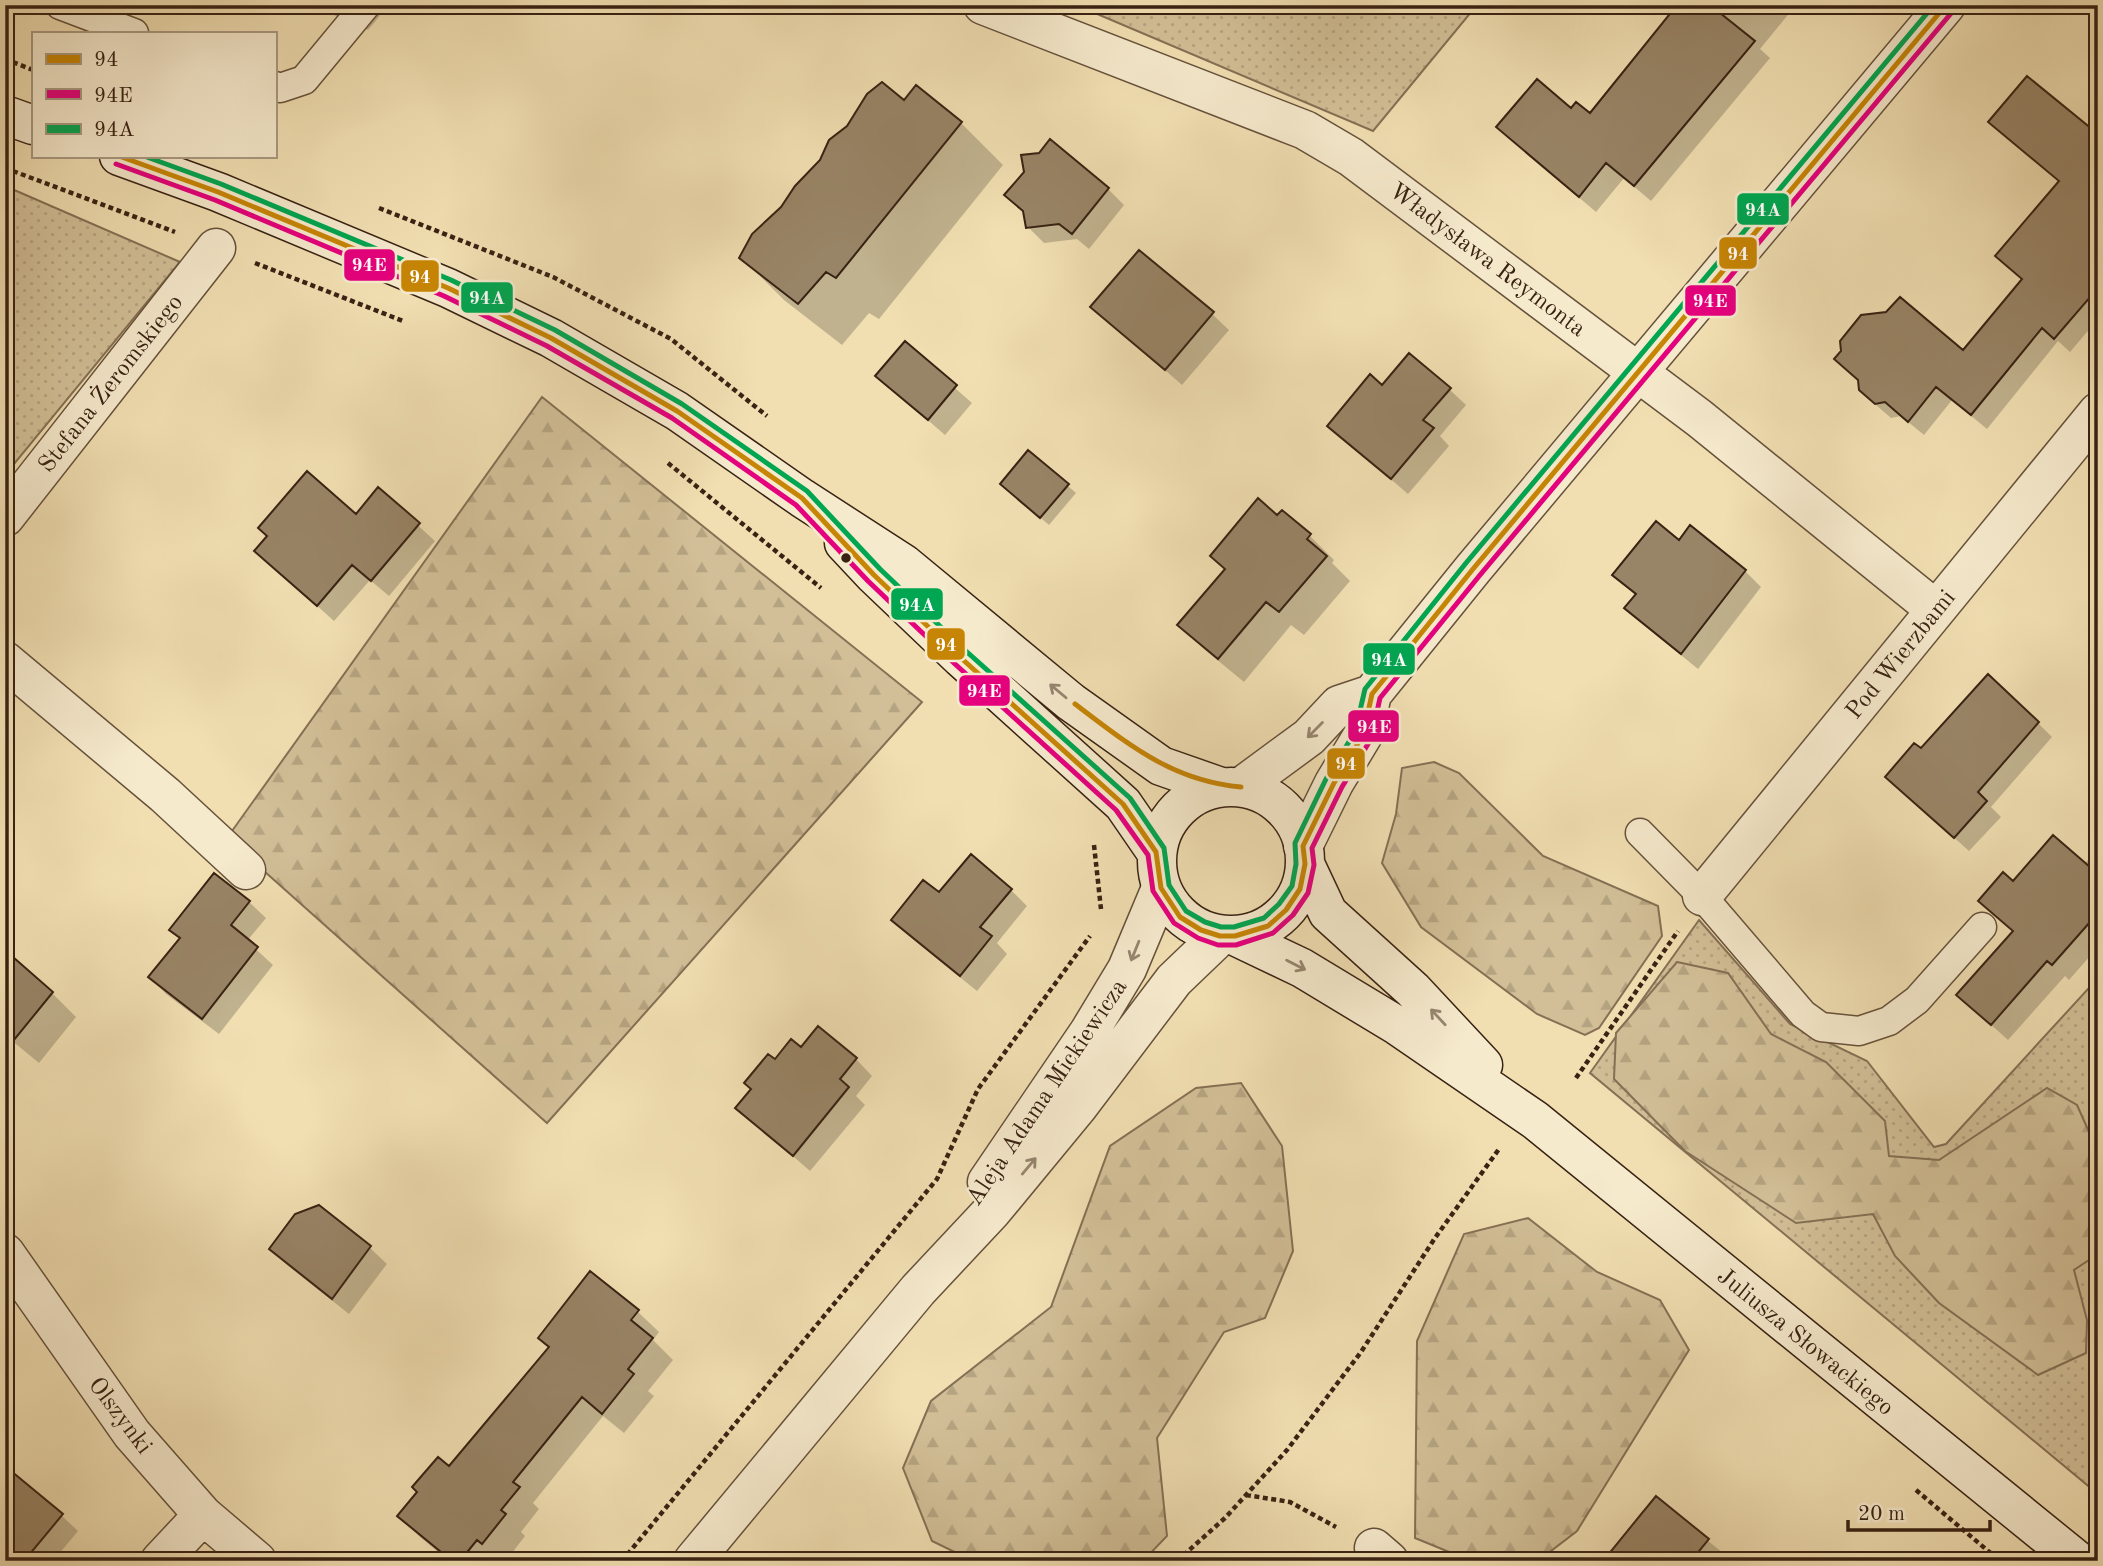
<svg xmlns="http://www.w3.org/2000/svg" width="2103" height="1566" font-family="'Old Standard TT',serif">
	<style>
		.grass { fill: url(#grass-dots); stroke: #857055; stroke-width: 2 }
		.forest { fill: url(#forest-firs); stroke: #857055; stroke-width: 2 }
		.shadow { fill: #0003 }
		.building { fill: #988466; stroke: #382213; stroke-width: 2 }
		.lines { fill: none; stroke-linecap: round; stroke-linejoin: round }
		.lane-casing { stroke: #66513b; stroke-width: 31 }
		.street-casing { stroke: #66513b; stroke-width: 41 }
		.secondary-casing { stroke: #382213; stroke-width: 41 }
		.path { stroke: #382213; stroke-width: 4.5; stroke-dasharray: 5 3.5; stroke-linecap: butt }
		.lane { stroke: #f6eacd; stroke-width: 28 }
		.street { stroke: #f6eacd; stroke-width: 38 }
		.secondary { stroke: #f6eacd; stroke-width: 38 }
		.bus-1-casing { stroke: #f6eacd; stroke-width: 10 }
		.bus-2-casing { stroke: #f6eacd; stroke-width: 10 }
		.bus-3-casing { stroke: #f6eacd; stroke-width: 10 }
		.bus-1 { stroke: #c78505; stroke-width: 5 }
		.bus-2 { stroke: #e5007d; stroke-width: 5 }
		.bus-3 { stroke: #00a651; stroke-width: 5 }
		.oneway { stroke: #978670 }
		.bus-dot { fill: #382213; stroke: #f6eacd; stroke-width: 2.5 }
		.labels { text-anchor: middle; stroke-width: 5; stroke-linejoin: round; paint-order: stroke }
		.street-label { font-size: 24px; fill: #382213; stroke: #f6eacd }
		.line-badge { stroke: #f6eacd; stroke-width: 2.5 }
		.badge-label { font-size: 19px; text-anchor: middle; font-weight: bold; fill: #fff }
	</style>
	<defs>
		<pattern id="grass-dots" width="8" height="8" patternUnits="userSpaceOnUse" patternTransform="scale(1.75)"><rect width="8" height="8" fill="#d2bf97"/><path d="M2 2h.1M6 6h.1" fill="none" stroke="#b5a481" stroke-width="1.8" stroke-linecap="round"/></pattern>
		<pattern id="forest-firs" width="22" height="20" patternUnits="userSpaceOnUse" patternTransform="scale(1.75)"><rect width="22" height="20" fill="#d2bf97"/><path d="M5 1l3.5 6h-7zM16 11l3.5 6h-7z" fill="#b5a481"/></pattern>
	</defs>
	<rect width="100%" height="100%" fill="#f1dfb2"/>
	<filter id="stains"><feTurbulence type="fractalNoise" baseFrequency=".00286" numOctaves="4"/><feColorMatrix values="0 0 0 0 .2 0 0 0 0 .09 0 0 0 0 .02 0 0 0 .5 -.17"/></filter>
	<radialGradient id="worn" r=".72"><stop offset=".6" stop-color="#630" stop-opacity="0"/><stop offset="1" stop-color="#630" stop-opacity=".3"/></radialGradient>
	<path class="grass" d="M1076,5h401l-104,126z
		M5,186l175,76 -175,213z
		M1699,920l91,104 77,37 67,86 12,-3 152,-166v516l-508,-421z"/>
	<path class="forest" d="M542,397l380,305 -375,421 -320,-285z
		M1434,762l25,11 84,83 115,50 4,30 -63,92 -14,7 -48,-21 -116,-87 -39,-64 14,-49 6,-46z
		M1677,962l51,11 43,61 55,28 59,59 4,35 50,4 108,-72 30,17 21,47v102l-24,16 13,50 -1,33 -48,22 -99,-72 -44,-47 -22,-42 -77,9 -111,-72 -71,-72 2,-46z
		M1241,1083l41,63 11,105 -28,67 -41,14 -67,106 10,98 -24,25h-170l-41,-20 -29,-73 28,-67 120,-94 59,-161 86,-58z
		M1528,1218l69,54 63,28 29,50 -112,181 -39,30h-67l-56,-23 2,-197 47,-107z"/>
	<path class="shadow" d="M311,5h73l-5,12 -11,13z
		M1679,5h117l-36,44 10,9 -119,143 -27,-23 -28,34 -81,-69 56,-33 19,6z
		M904,102l57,21 42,42 -124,154 -10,-6 -27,32 -58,-45 -43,-43 107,-129z
		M1991,122l107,16v169l-3,4 3,3v5l-28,33 -12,-11 -71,88 -35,-29 -28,35 -23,-19 -10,2 -15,-13 -15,-16 -1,-7 -24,-23 127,-6 60,-73 -25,-24 62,-74z
		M1108,189l16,16 -35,44 -12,-10 -33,4 -16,-16 -4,-14 -18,-18z
		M1092,306l120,8 17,16 -47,55z
		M905,344l67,59 -27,32 -68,-59z
		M1383,387l66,2 17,16 -26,31 9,10 -41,48 -79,-68z
		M1029,453l47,40 -27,32 -39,-33z
		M379,490l56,51 -46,55 -19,-16 -36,41 -78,-70 100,-35z
		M1277,517l33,19 24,24 -2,3 18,18 -46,54 -13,-10 -47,57 -40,-33 -24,-24z
		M1679,542l66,29 16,16 -63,82 -55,-45 -16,-16 9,-12 -22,-22z
		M2038,723l14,14 -61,70 10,10 -32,34 -67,-60 19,-40z
		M2092,856l6,5v86l-29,33 -4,-4 -57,64 -50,-45 56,-63 -17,-15 16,-34 71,-19z
		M214,875l35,27 17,16 -19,23 26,24 -54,69 -53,-40 -16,-17 31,-37 -10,-10z
		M1011,890l16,16 -30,37 10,11 -30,37 -68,-55 -16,-16 46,-25z
		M52,993l24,24 -37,46 -34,-28z
		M802,1049l54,10 16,17 -16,20 9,9 -55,66 -72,-63 37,-46z
		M319,1207l51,41 17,16 -38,50 -62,-49 -16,-16z
		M591,1274l47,38 21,20 -6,8 20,20 -25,31 6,5 -30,37 -21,-17 -70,87 6,6 -18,23 4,4 -19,25h-57l-29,-24 -21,-21 50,-47 101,-120 -10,-11z
		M1656,1499l77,62h-130l40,-51 2,2z
		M61,1515l17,16 -25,30h-32z"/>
	<path class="building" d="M1677,5h33l45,36 -121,145 -28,-23 -27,34 -83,-70 41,-48 34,29 5,-6 14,11z
		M2027,76l71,58v154l-44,51 -12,-11 -71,87 -35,-28 -28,35 -23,-20 -10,2 -16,-14 -1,-10 -24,-21 7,-8 -1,-10 21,-26 25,-3 14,-15 63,53 59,-71 -27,-23 64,-75 -71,-59z
		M882,82l22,18 12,-15 46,37 -126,156 -10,-6 -28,32 -59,-46 13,-24 29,-27 14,-21 25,-26 9,-20 18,-14 20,-32z
		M1050,139l59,49 -37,46 -13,-10 -33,4 -3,-17 -19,-16 20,-23 -3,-17 18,-2z
		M1139,250l75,62 -49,58 -75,-63z
		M905,341l52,44 -29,35 -53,-44z
		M1409,353l42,35 -28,32 11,8 -43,51 -64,-53 43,-52 12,11z
		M1028,450l41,34 -29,34 -40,-34z
		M307,471l49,43 22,-27 42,36 -49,58 -19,-16 -35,41 -63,-55 13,-15 -9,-8z
		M1258,498l19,17 5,-5 29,24 -4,5 20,17 -48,56 -13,-10 -48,57 -41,-34 48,-56 -15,-13z
		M1656,521l23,19 11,-15 56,45 -65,84 -57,-46 12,-14 -24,-19z
		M1988,674l51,48 -61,70 9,9 -33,37 -69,-61 29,-34 7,5z
		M2053,835l45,39v39l-46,52 -5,-4 -56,64 -35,-30 57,-64 -35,-30 25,-29 10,9z
		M971,854l41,35 -32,38 12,9 -32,40 -69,-56 32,-40 16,12z
		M214,873l36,28 -19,24 27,22 -56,72 -54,-42 32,-39 -11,-8z
		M5,950l48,42 -48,59z
		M818,1026l39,32 -17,21 9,8 -56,69 -58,-48 16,-19 -7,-6 24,-29 7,5 16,-20 10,8z
		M319,1205l52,41 -39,53 -63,-50 26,-35z
		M590,1271l49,39 -8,10 22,18 -25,31 6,5 -32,40 -20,-17 -69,85 7,5 -19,23 5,4 -24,30 -5,-4 -17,21h-8l-55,-45 20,-24 -5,-5 26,-30 11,9 100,-119 -11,-9z
		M5,1466l58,48 -39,47h-19z
		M1656,1496l53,43 -18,22h-88z"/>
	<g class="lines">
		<defs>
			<path id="lane" d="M60,5l74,28
				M275,86l5,2 24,-8 62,-75
				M1640,833l62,63 101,118 18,13 38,4 30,-10 28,-21 65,-73"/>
			<path id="street" d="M983,5l322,125 46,27 348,261 237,192
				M5,517l211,-269
				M5,661l160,134 81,75
				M1241,787l68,-50 30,-32 33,-11
				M1303,846l31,-63 29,-48 9,-41 101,-125 473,-564
				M1702,896l396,-484
				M987,1182l102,-150 38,-63 34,-81
				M5,1253l127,181 71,81 54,46
				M1374,1548l15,13
				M160,1561l43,-46
				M693,1561l225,-271 74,-79 85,-103 97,-128 46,-44"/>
			<path id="secondary" d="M5,115l28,10
				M119,156l99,36 230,96 103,50 126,73 125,87 102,66 167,138 90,64 60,21
				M844,543l30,32 87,83 162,146 33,48
				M1157 861a74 74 0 1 1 148 0a74 74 0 1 1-148 0Z
				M1305,864l23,49 85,77 70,75
				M1235,936l67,32 96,58 137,94 543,441"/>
		</defs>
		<use href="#lane" class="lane-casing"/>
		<use href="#street" class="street-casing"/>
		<use href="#secondary" class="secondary-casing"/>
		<path class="path" d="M5,59l28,11
			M5,168l170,64
			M379,208l174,69 118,62 96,77
			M255,263l148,58
			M668,463l153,125
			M1094,845l7,64
			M1576,1078l102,-147
			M1916,1490l84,71
			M1246,1495l44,7 46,25
			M622,1561l315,-382 41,-90 112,-153
			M1177,1561l48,-43 62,-68 74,-98 74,-114 64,-89"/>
		<use href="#lane" class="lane"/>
		<use href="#street" class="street"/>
		<use href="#secondary" class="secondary"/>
		<defs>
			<path id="bus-1" d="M119,156l99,36 230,96 103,50 126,73 125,87 72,77 87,83 162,146 33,48 5,36 19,29 21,13 19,6h15l33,-10 18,-16 14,-21 5,-25 -2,-18 31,-63 29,-48 9,-41 101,-125 473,-564
				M1075,704c53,40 97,77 166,83"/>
			<path id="bus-2" d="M116,164l99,36 229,96 103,50 125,72 124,87 72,76 87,83 161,146 32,45 5,36 21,32 24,15 20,7h18l37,-12 20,-18 15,-22 6,-28 -2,-17 30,-61 29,-48 9,-41 100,-123 473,-564"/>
			<path id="bus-3" d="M144,156l77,28 230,96 104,50 127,74 125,87 73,78 87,83 163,146 34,50 5,37 17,26 19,11 16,5h13l30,-9 15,-14 13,-18 4,-22 -1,-21 31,-64 29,-47 10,-43 101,-126 468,-558"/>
		</defs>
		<use href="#bus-1" class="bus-1-casing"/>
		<use href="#bus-2" class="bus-2-casing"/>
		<use href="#bus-3" class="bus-3-casing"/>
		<use href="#bus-1" class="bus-1"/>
		<use href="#bus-2" class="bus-2"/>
		<use href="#bus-3" class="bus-3"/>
	</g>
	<defs><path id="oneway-shaft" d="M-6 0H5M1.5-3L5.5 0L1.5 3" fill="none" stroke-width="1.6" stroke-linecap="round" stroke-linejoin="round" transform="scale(1.75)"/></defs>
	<g class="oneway">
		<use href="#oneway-shaft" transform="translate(1058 691) rotate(-140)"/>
		<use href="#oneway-shaft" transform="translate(1315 730) rotate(135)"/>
		<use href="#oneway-shaft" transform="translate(1135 951) rotate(112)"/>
		<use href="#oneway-shaft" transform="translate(1296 965) rotate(27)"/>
		<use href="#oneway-shaft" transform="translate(1438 1017) rotate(-133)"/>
		<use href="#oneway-shaft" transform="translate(1029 1166) rotate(-50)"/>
	</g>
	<circle class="bus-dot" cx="846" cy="558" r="6"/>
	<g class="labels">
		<g class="street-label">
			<text transform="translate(1488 259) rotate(37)" y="8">Władysława Reymonta</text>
			<text transform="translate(110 383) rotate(-52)" y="8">Stefana Żeromskiego</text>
			<text transform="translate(1900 654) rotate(-51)" y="8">Pod Wierzbami</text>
			<text transform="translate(1046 1092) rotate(-56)" y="8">Aleja Adama Mickiewicza</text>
			<text transform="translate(1806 1341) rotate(39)" y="8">Juliusza Słowackiego</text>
			<text transform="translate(121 1415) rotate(53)" y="8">Olszynki</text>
		</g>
	</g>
	<g class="line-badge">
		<rect x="1736" y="192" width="54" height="34" rx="7" fill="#00a651"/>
		<rect x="1718" y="236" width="40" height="34" rx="7" fill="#c78505"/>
		<rect x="343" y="248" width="53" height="34" rx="7" fill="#e5007d"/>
		<rect x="400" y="259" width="40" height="34" rx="7" fill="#c78505"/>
		<rect x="460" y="281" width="54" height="33" rx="7" fill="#00a651"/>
		<rect x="1684" y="284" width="53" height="33" rx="7" fill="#e5007d"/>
		<rect x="890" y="587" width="54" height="34" rx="7" fill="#00a651"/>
		<rect x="926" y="627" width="40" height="34" rx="7" fill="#c78505"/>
		<rect x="1362" y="642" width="54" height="34" rx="7" fill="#00a651"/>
		<rect x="958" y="674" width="53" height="33" rx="7" fill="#e5007d"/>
		<rect x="1347" y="709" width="53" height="34" rx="7" fill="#e5007d"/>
		<rect x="1326" y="747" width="40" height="33" rx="7" fill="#c78505"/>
	</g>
	<g class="badge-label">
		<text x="1763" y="216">94A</text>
		<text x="1738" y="260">94</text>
		<text x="369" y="271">94E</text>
		<text x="420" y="283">94</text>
		<text x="487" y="304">94A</text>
		<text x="1710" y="307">94E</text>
		<text x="917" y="611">94A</text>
		<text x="946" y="651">94</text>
		<text x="1389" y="666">94A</text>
		<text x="984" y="697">94E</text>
		<text x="1374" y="733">94E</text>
		<text x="1346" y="770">94</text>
	</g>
	<rect width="2103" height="1566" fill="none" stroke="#f1dfb2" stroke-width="28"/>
	<rect x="7" y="7" width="2089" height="1552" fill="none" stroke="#382213" stroke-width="3.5"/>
	<rect x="14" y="14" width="2075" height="1538" fill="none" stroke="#382213" stroke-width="2"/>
	<rect x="32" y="32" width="245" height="126" fill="#f6eacd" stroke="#aa9a83" stroke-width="2"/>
	<rect x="46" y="54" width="35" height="10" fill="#c78505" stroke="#aa9a83" stroke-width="2"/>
	<text x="94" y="66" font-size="21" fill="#382213">94</text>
	<rect x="46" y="89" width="35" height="10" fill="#e5007d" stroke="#aa9a83" stroke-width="2"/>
	<text x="94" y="102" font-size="21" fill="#382213">94E</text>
	<rect x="46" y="124" width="35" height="10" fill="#00a651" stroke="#aa9a83" stroke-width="2"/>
	<text x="94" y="136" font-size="21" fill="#382213">94A</text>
	<path d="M1848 1520v10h142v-10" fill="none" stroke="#382213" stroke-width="3.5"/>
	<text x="1858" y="1520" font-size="21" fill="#382213" stroke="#f6eacd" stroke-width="5" paint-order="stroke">20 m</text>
	<rect width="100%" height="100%" filter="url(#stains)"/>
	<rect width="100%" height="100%" fill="url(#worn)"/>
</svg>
